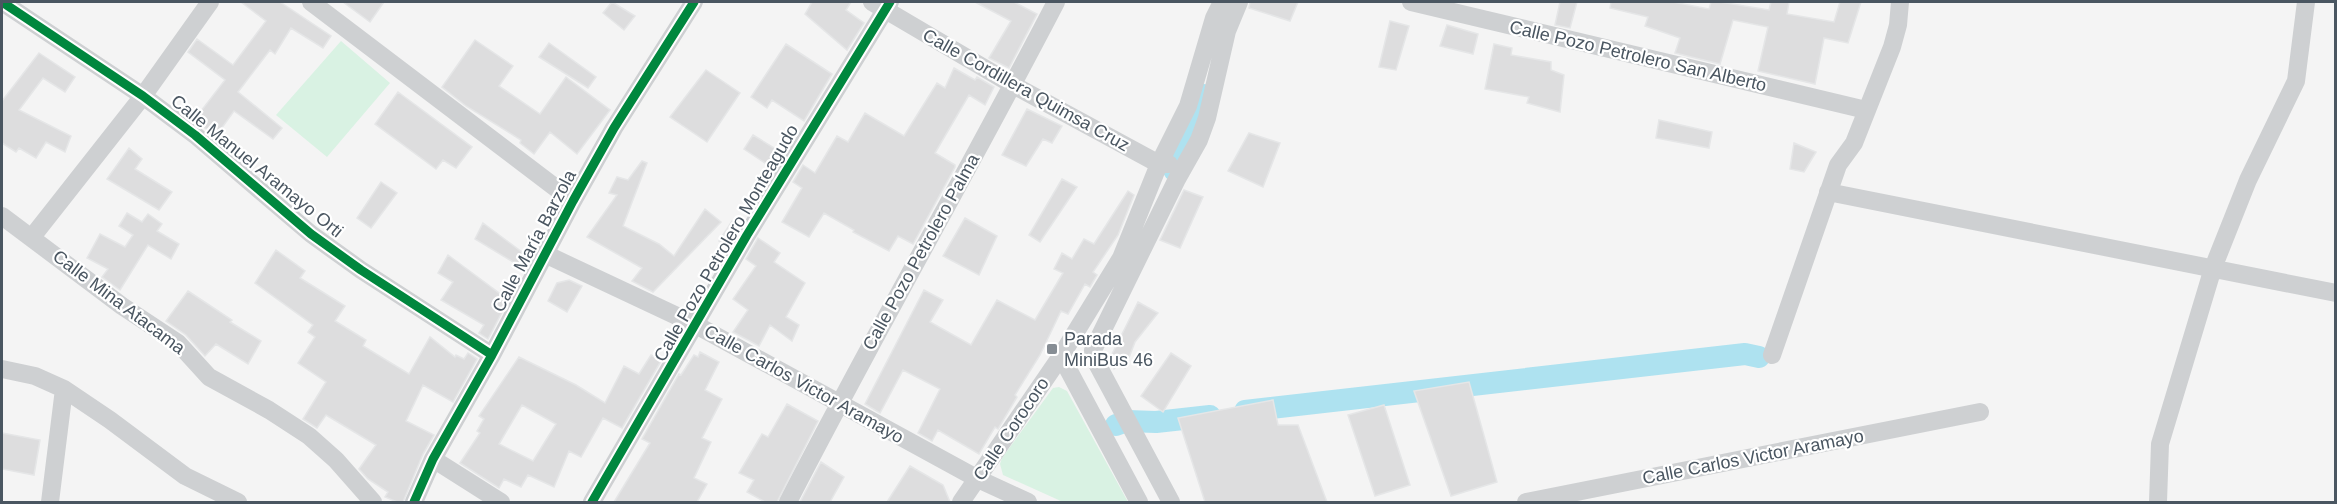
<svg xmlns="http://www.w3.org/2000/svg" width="2337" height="504" font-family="Helvetica,sans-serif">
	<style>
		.green { fill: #d9f2e3 }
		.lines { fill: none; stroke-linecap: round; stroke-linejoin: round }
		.canal { stroke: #aee2f0; stroke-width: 22 }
		.building { fill: #ddddde; stroke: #e5e6e7; stroke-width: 1.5; fill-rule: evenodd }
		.street { stroke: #ced0d2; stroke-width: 18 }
		.cycleway-casing { stroke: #fff; stroke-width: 13 }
		.cycleway { stroke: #00873e; stroke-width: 9 }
		.poi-dot { fill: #868d94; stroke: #fff; stroke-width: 2 }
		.labels { text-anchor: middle; stroke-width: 4.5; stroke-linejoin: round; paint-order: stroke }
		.street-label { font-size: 18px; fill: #4a5661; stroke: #fff }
		.poi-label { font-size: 18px; fill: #4a5661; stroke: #fff; text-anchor: start }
	</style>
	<rect width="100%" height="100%" fill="#f4f4f4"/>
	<path class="green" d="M341,41l49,42 -63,74 -51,-42z
		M1059,387l8,4 61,111h-65l-60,-27 -3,-11 2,-6 51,-70z"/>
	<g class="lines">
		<path class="canal" d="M1174,170l23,-51 7,-24
			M1245,411l500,-57 14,3
			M1116,425l11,-4 29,1 54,-6"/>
	</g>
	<path class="building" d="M241,2h39l51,34 -8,12 -32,-20 -16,26 -5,-4 -32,42 44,36 -9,11 -39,-28 -18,25 -22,-16 31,-40 -37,-28 9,-13 36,26 33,-44z
		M343,2h41l-14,20z
		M612,2l23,14 -11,14 -21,-17z
		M812,2h39l-5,8 18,13 -17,27 -42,-36z
		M975,2h39l23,12 -28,54 -20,-10 22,-37z
		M1250,2h48l-8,19 -41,-13z
		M1560,2h17l-7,26 -15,-3z
		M1611,2h62l36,7 2,-7h9l49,8 2,-8h18l-2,12 47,8 6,-20h21l-13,41 -24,-5 -9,46 -57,-13 10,-44 -35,-7 -13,44 -45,-11 5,-15 -35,-12 3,-9 -38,-9z
		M1390,21l19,5 -13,44 -17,-3z
		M1447,25l31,9 -5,20 -33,-8z
		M475,40l38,26 -14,20 41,28 26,-37 44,33 -33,44 -27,-22 -16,22 -14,-11 1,-3 -55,-34 -24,-19z
		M549,43l47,34 -8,11 -49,-31z
		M786,44l46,30 -28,47 -32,-21 -5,8 -16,-11z
		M1494,44l18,4 -1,7 40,7v8l13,5 -4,37 -33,-9 2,-6 -44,-8z
		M39,53l36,24 -10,15 -22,-14 -24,32 52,26 -6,16 -19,-10 -10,16 -17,-10 -3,4 -14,-9v-42z
		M954,68l21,12 2,-3 17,10 -9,18 -16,-10 -34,58 20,12v2l-42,77 -15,-8 -9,15 -36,-19 1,-2 -30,-17 -15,24 -27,-15 20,-34 -9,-6 10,-17 12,8 22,-37 11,6 17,-29 39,23 33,-53 8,5z
		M706,70l34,23 -33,49 -37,-25z
		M398,92l74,55 -16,21 -13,-8 -7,9 -61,-45z
		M1027,109l35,17 -10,17 -9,-4 -17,27 -24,-11z
		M1659,120l53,12 -3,16 -53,-10z
		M1249,133l31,10 -17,44 -35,-16z
		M753,135l31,19 -10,15 -30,-20z
		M1794,143l22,9 -12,20 -14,-3z
		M129,148l13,11 -7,10 37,23 -13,18 -52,-31z
		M642,161l5,2 -24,63 36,18 15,12 31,-47 16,13 -68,70 -21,-11 10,-13 -55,-31 30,-42 -8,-2 8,-16 11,3z
		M1062,179l15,8 -37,55 -11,-7z
		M381,182l16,11 -26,35 -14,-10z
		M1184,190l19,7 -23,51 -20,-8z
		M1128,191l6,4 -16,40 -25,37 4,3 -7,12 -5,-3 -17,30 -7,-3 -21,44 -25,40 2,2 -19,32 -3,-2 -16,27 -41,-24 -6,11 -14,-8 22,-44 -37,-19 -23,43 -15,-9 59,-114 19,10 -13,22 41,23 26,-45 38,20 28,-47 -9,-4 8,-16 10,6 12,-20 10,5z
		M127,213l15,9 6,-8 14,10 -5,7 22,13 -8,15 -23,-14 -28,45 -18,-13 6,-8 -21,-11 13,-24 25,13 8,-12 -14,-9z
		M965,218l32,18 -18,39 -36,-19z
		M732,221l7,5 -12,20 -8,-5z
		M483,223l47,35 -7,10 -48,-29z
		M758,238l22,15 -6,9 31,21 -19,34 13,8 -7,16 -22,-16 -11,21 -26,-14 15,-22 -15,-11 23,-33 -10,-7z
		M276,250l29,21 -5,7 45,28 -10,15 31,19 -3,6 46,28 21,-37 25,20 1,-2 8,4 4,-6 9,6 -24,43 -30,-17 -17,36 28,14 -11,19 -20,48h-6l-12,-5 3,-5 -20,-13 -9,-10 17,-24 -50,-30 -9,13 -14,-9 23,-37 -28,-19 17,-26 -7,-5 5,-7 -58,-42z
		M448,255l54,40 4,-8 7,4 -25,48 -9,-6 5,-8 -43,-25 12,-18 -15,-9z
		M569,280l13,6 -15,26 -19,-11 9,-18z
		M188,291l44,29 -2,2 31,19 -13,23 -32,-20 -11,12 -19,-21 -20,-14z
		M1138,302l20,11 -23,29 -10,26 -7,-3 -4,4 -5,-9z
		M700,352l19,10 -14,28 17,9 -20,39 9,4 -17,36 13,6 -10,18h-83l36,-59 -8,-4 37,-65 2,1 13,-20 4,2z
		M1171,353l20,13 -28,46 -22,-16z
		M651,355l10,6 -39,67 -19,-10 -22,39 -12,-6 -15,36 -26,-12 -7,12 -17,-8 -5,9 -39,-25 20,-30 -3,-2 7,-12 -5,-3 40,-59 57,28 29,18 19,-37 15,8zM522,405l34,19 -23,37 -34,-17z
		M1469,382l28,100 -46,14 -37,-105z
		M1273,400l5,25h20l29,77h-122l-27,-84z
		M787,404l31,17 -41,81h-12l-18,-10 7,-12 -15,-7 23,-39 6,3z
		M1384,405l26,80 -35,11 -27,-81z
		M2,433l38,7 -6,35 -32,-6z
		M821,462l23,15 -14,25h-30z
		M910,466l33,19 7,17h-63z"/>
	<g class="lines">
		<path class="street" d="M2,2l141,94 52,39 116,99 50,36 131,85
			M311,2l262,199
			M872,2l141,83 146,79h10
			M1411,2l455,108
			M1828,192l508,101
			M2,216l120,90 56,37 31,34 60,33 40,26 27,24 37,42
			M32,237l111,-141 67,-94
			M545,254l151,71 282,154 50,23
			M1772,355l66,-190 16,-22 38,-96 6,-22 2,-23
			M1061,356l78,146
			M2,369l33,7 29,13 46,31 75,56 53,26
			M433,459l68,43
			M50,502l14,-113
			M414,502l19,-43 59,-104 81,-154 41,-73 80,-126
			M592,502l155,-267 143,-233
			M788,502c86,-168 181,-332 268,-500
			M961,502l100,-146 60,-98 38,-94 29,-58 26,-88 8,-16
			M1171,502l-77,-144 -1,-8 84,-171 22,-39 8,-22 20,-87 12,-29
			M1526,502l454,-90
			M2158,502l2,-58 53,-176 35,-88 48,-99 10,-79"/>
		<defs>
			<path id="cycleway" d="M2,2l141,94 52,39 116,99 50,36 131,85
				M414,502l19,-43 59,-104 81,-154 41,-73 80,-126
				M592,502l155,-267 143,-233"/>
		</defs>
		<use href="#cycleway" class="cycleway-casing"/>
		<use href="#cycleway" class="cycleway"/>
	</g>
	<rect class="poi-dot" x="1046" y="343" width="12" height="12" rx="3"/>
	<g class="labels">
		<g class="street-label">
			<text transform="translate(1638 56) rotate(13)" y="6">Calle Pozo Petrolero San Alberto</text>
			<text transform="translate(1026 90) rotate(29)" y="6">Calle Cordillera Quimsa Cruz</text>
			<text transform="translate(257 166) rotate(39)" y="6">Calle Manuel Aramayo Orti</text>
			<text transform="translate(534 241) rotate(-62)" y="6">Calle María Barzola</text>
			<text transform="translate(726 243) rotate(-60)" y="6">Calle Pozo Petrolero Monteagudo</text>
			<text transform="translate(921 252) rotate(-61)" y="6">Calle Pozo Petrolero Palma</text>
			<text transform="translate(119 302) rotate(37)" y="6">Calle Mina Atacama</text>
			<text transform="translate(804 384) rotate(29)" y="6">Calle Carlos Victor Aramayo</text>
			<text transform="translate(1011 429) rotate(-56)" y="6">Calle Corocoro</text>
			<text transform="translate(1753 457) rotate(-11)" y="6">Calle Carlos Victor Aramayo</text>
		</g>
		<g class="poi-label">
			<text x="1064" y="345">Parada<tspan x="1064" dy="21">MiniBus 46</tspan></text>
		</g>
	</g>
	<rect width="2337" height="504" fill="none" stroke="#4a5661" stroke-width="6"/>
</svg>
